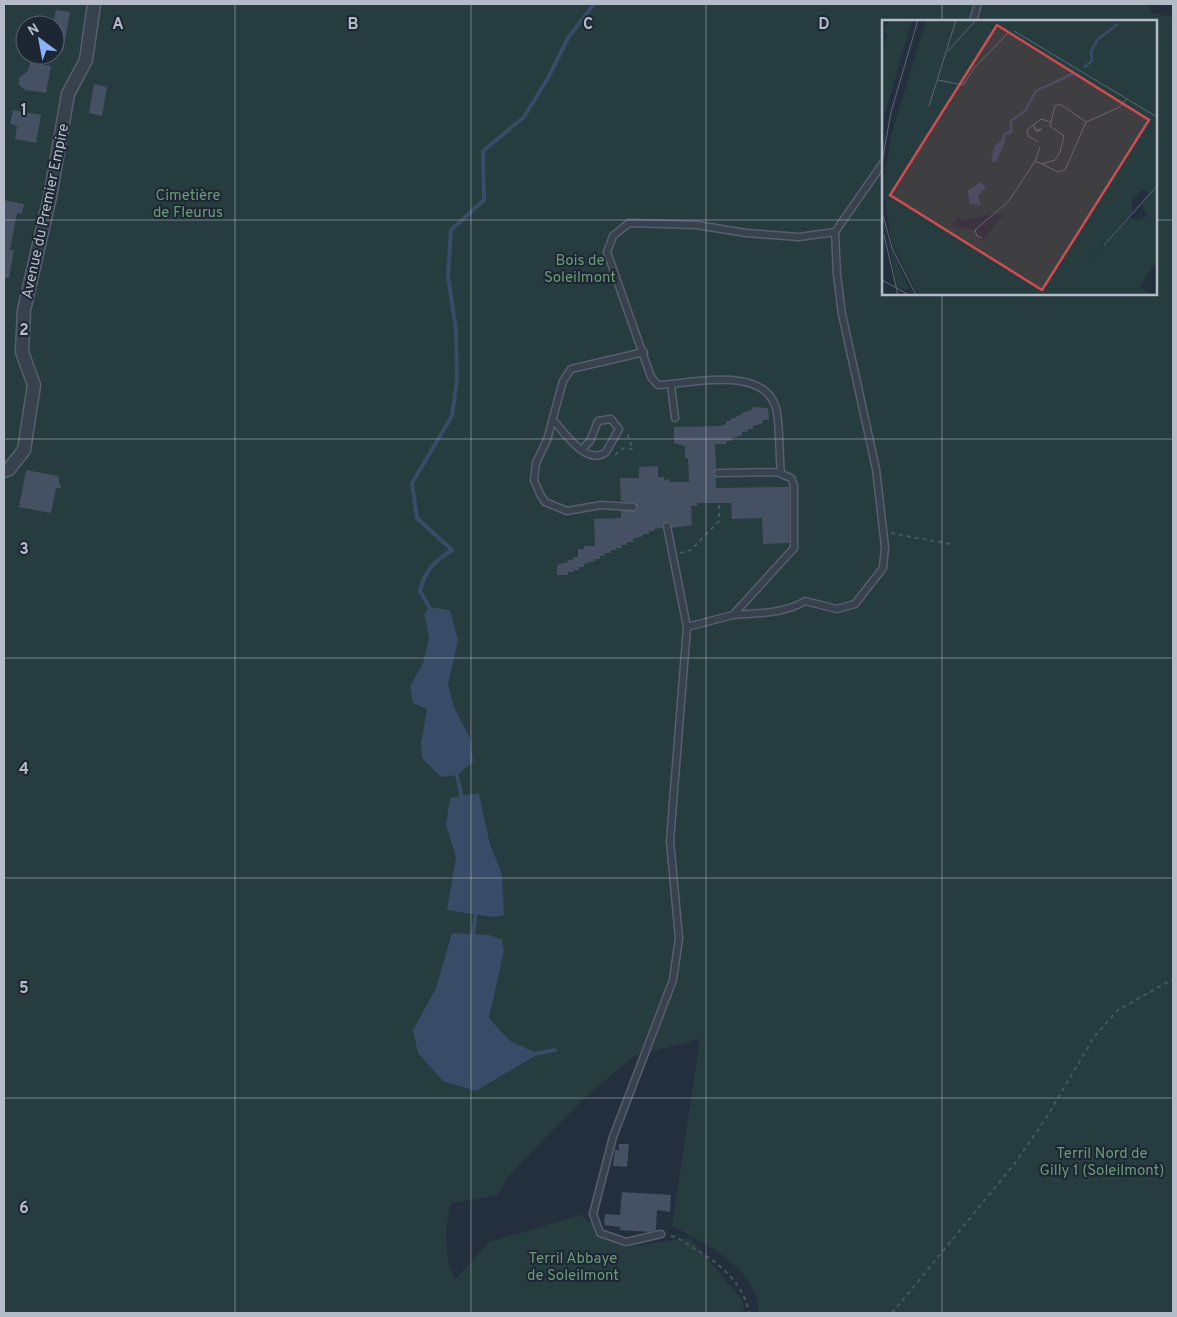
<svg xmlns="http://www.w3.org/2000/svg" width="1177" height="1317" font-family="Overpass,sans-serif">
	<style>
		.green { fill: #263c3f; fill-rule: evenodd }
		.water { fill: #394c67 }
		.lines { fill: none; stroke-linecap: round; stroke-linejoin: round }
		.stream { stroke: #394c67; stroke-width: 4 }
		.building { fill: #455162 }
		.lane-casing { stroke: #565f6c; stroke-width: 9 }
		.street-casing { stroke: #565f6c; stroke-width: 15 }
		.path { stroke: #44595c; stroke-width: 2; stroke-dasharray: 4 4; stroke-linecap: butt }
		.lane { stroke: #38414e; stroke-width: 6 }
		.street { stroke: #38414e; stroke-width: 12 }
		.grid { fill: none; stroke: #b4bcc9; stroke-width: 1; stroke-opacity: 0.55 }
		.labels { text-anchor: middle; stroke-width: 4; stroke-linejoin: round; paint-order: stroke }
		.park-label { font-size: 15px; fill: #6b9a76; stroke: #1d2633 }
		.street-label { font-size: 15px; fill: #b4bcc9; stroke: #1d2633 }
		.inset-river { fill: none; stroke: #394c67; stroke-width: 2.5 }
		.inset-road { fill: none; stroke: #5e6776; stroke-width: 1 }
		.view { fill: #ce4d50; fill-opacity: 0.15; stroke: #ce4d50; stroke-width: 2.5 }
		.inset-edge { fill: none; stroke: #b4bcc9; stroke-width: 2.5 }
		.grid-label { font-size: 16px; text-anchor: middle; font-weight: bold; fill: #b4bcc9; stroke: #1d2633; stroke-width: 4; stroke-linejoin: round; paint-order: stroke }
	</style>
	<rect width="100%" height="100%" fill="#242f3e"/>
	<path class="green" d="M4,4h1146l1,9 22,4v1296h-414c-1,-44 -52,-69 -87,-87l28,-187 -66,17 -45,38 -41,41 -37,39 -15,22 -45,7c-7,25 -7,53 4,77l34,-38 92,-27 44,32 65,-9 53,63 1,12h-740zM883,21h273v273h-273zM25,25h30v30h-30zM424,614l27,50 -3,19 6,24 16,31 -49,5 6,-34 -17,-23 13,-23 6,-25zM479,793l11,51 12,30 -55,36 9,-53zM504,951l-15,67 20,22 28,14 -61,37 -63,-61 23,-42z"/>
	<path class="water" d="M429,607l21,3 8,30 -10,43 6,24 16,31 3,24 -16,13 -16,2 -19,-19 -1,-15 6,-34 -14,-6 -3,-17 13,-23 6,-25 -5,-24z
		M479,793l11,51 12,30 2,41 -11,2 -46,-7 9,-53 -10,-32 4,-27z
		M452,933l37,2 13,5 2,11 -15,67 20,22 29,14 -62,37 -33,-10 -25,-28 -5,-23 23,-42z"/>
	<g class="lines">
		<path class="stream" d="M431,610l-11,-19c4,-20 15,-30 32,-41l-35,-32 -5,-35 40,-67 5,-36 -1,-50 -8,-54 3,-46 33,-30 -1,-49 41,-34 24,-39 20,-40 26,-34
			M456,771l6,27
			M473,936l3,-25
			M534,1054l21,-4"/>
	</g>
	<path class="building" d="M56,10l14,2 -7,39 -8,-1 -2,-25z
		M30,62l21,4 -5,27 -21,-3 -6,-5v-7l9,-7z
		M94,84l13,3 -5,29 -13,-3z
		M13,110l28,5 -5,28 -21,-4 2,-13 -7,-2z
		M4,200l20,4 -2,10 -5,-1 -7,37h4l-5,28h-5z
		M752,407l16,1 1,12h-6v3l-10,3v3h-6l1,3h-6v3l-10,3 -1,3h-5v3h-11l1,25 -3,5 3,3v11l73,-1v56l-26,1 -1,-26 -30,1 -1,-16h-34v3h-6l1,19 -20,3 -2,-6 -4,-1 -4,7 -8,1v2h-5v3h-6v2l-10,3v3h-6v3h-6l1,3h-6v2h-5v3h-6v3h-5v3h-5v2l-11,3v3h-5v3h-6l1,2h-6v3h-11v-10l11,-3 -1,-2h6v-3h5v-8h6v-3h11l-1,-27 27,-1v-7l16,-1 -2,-7 -14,-2 -1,-23h19v-11l19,-1v11h6v3l5,-1 1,3h19l-1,-24h-3v-12l-11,-3v-16l46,-1 6,-2v-3h5v-3h5v-2l6,-1 -1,-2 11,-3z
		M26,470l32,6 3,12h-5l-5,25 -32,-6z
		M619,1144h10l-2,23 -14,-1 2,-16h4z
		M622,1192l49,3 -1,17 -13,-2 -1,20 -6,2 -30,-2v-3l-16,-2 1,-11 15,1z"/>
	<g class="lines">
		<defs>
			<path id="lane" d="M973,21l5,-17
				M671,385l4,33
				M553,420c11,12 34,47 53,32l13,-23 -8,-10 -13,2 -8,20 -9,9
				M718,473l62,-1
				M633,507l-32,-2 -34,6 -22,-9 -5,-8 -6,-14 2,-17 11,-23 16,-59 8,-12 73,-17
				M733,615c24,-2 51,-1 72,-14l32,8 18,-5 28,-36 2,-21 -9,-78 -34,-155 -5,-39 -2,-43 48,-69
				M687,627l46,-12 61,-67v-63l-3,-7 -10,-4c-2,-20 -1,-42 -4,-61 -8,-50 -86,-29 -119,-28l-7,-8 -44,-125 6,-16 16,-13 68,2 49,8 53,4 36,-5
				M661,1234l-35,8 -26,-9 -7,-19 20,-77 60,-157 6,-42 -9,-97 17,-214 -20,-101"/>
			<path id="street" d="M4,471l5,-2 15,-19 10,-65 -12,-33 2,-42 26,-113 18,-103 18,-34 8,-56"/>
		</defs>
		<use href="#lane" class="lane-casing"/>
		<use href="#street" class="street-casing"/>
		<path class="path" d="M615,455l9,-7 9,1 -6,-16
			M891,533l59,11
			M680,553l11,-3 28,-29v-16
			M671,1236c7,1 14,7 21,11 25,15 52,35 57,66
			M892,1313l124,-151 30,-44 48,-81 24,-27 55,-31"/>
		<use href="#lane" class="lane"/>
		<use href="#street" class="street"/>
	</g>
	<path class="grid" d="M235,4v1309M471,4v1309M706,4v1309M942,4v17M4,220h879M1156,220h17M942,294v1019M4,439h1169M4,658h1169M4,878h1169M4,1098h1169"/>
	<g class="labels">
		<g class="park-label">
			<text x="188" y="200">Cimetière<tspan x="188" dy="17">de Fleurus</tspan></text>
			<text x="580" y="265">Bois de<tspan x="580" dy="17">Soleilmont</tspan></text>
			<text x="1102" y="1158">Terril Nord de<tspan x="1102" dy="17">Gilly 1 (Soleilmont)</tspan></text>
			<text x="573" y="1263">Terril Abbaye<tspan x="573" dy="17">de Soleilmont</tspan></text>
		</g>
		<g class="street-label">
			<text transform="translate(45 211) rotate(-78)" y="5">Avenue du Premier Empire</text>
		</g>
	</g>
	<g transform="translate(882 20)">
		<rect width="275" height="275" fill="#242f3e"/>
		<path d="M14,0h16l-30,104v-77l6,-13 -5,-3 5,-9zM44,0h231v240l-17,27 12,8h-234l-27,-54 -8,-54 8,-51zM91,168l12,1 -7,7 2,9 -10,-1 -3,-12zM261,169l6,4 -7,11 5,12 -10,4 -8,-2 -48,52 52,-59 -1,-12zM111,193l10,3 -19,22 2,3 -9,-4 -3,-8 -22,-2 6,-10 6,3zM6,220l20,46 -1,4 -10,-3z" fill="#263c3f" fill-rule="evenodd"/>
		<path d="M121,118l3,2 -10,22 -5,-1 3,-14zM98,162l6,5 -8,9 3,9 -11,-1 -3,-13z" fill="#394c67"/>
		<path class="inset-river" d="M202,47l8,-6 -1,-10 7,-12 20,-15M121,119l2,-5 6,-2v-11l14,-10 11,-20 38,-18"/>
		<path class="inset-road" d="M132,11l143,86M66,31l28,-31M56,60l25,5 12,-18 34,-35M47,86l27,-86M152,104l1,6 2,2 5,-3 -7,1M156,122l-10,-6 -1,-6 14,-11 10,3M153,141l7,3 13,-4 5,-8 4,-16 -14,-10 5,-20 5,-2 26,18M0,142l9,-50 27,-92M160,144l16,8 7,-2 21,-48 32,-14 9,-9M0,192l10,36 24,47M2,215l14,60M100,218l-5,-2 -2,-6 34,-29 26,-40 5,-14M222,225l53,-59M0,260l27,15"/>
		<path class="view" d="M115,5l152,95 -107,170 -152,-95z"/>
		<rect width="275" height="275" class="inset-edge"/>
	</g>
	<g class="grid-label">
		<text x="118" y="29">A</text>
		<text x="353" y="29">B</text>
		<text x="588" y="29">C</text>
		<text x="824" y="29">D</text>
		<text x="24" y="115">1</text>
		<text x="24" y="335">2</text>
		<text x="24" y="554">3</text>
		<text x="24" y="774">4</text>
		<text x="24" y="993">5</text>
		<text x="24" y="1213">6</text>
	</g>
	<rect width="1177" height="1317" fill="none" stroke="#b4bcc9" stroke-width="10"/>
	<g transform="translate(40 40) rotate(328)"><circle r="24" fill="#1d2633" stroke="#59626f"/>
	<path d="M0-4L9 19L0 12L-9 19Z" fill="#8ab4f8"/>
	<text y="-8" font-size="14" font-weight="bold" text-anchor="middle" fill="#b4bcc9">N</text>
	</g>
</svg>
